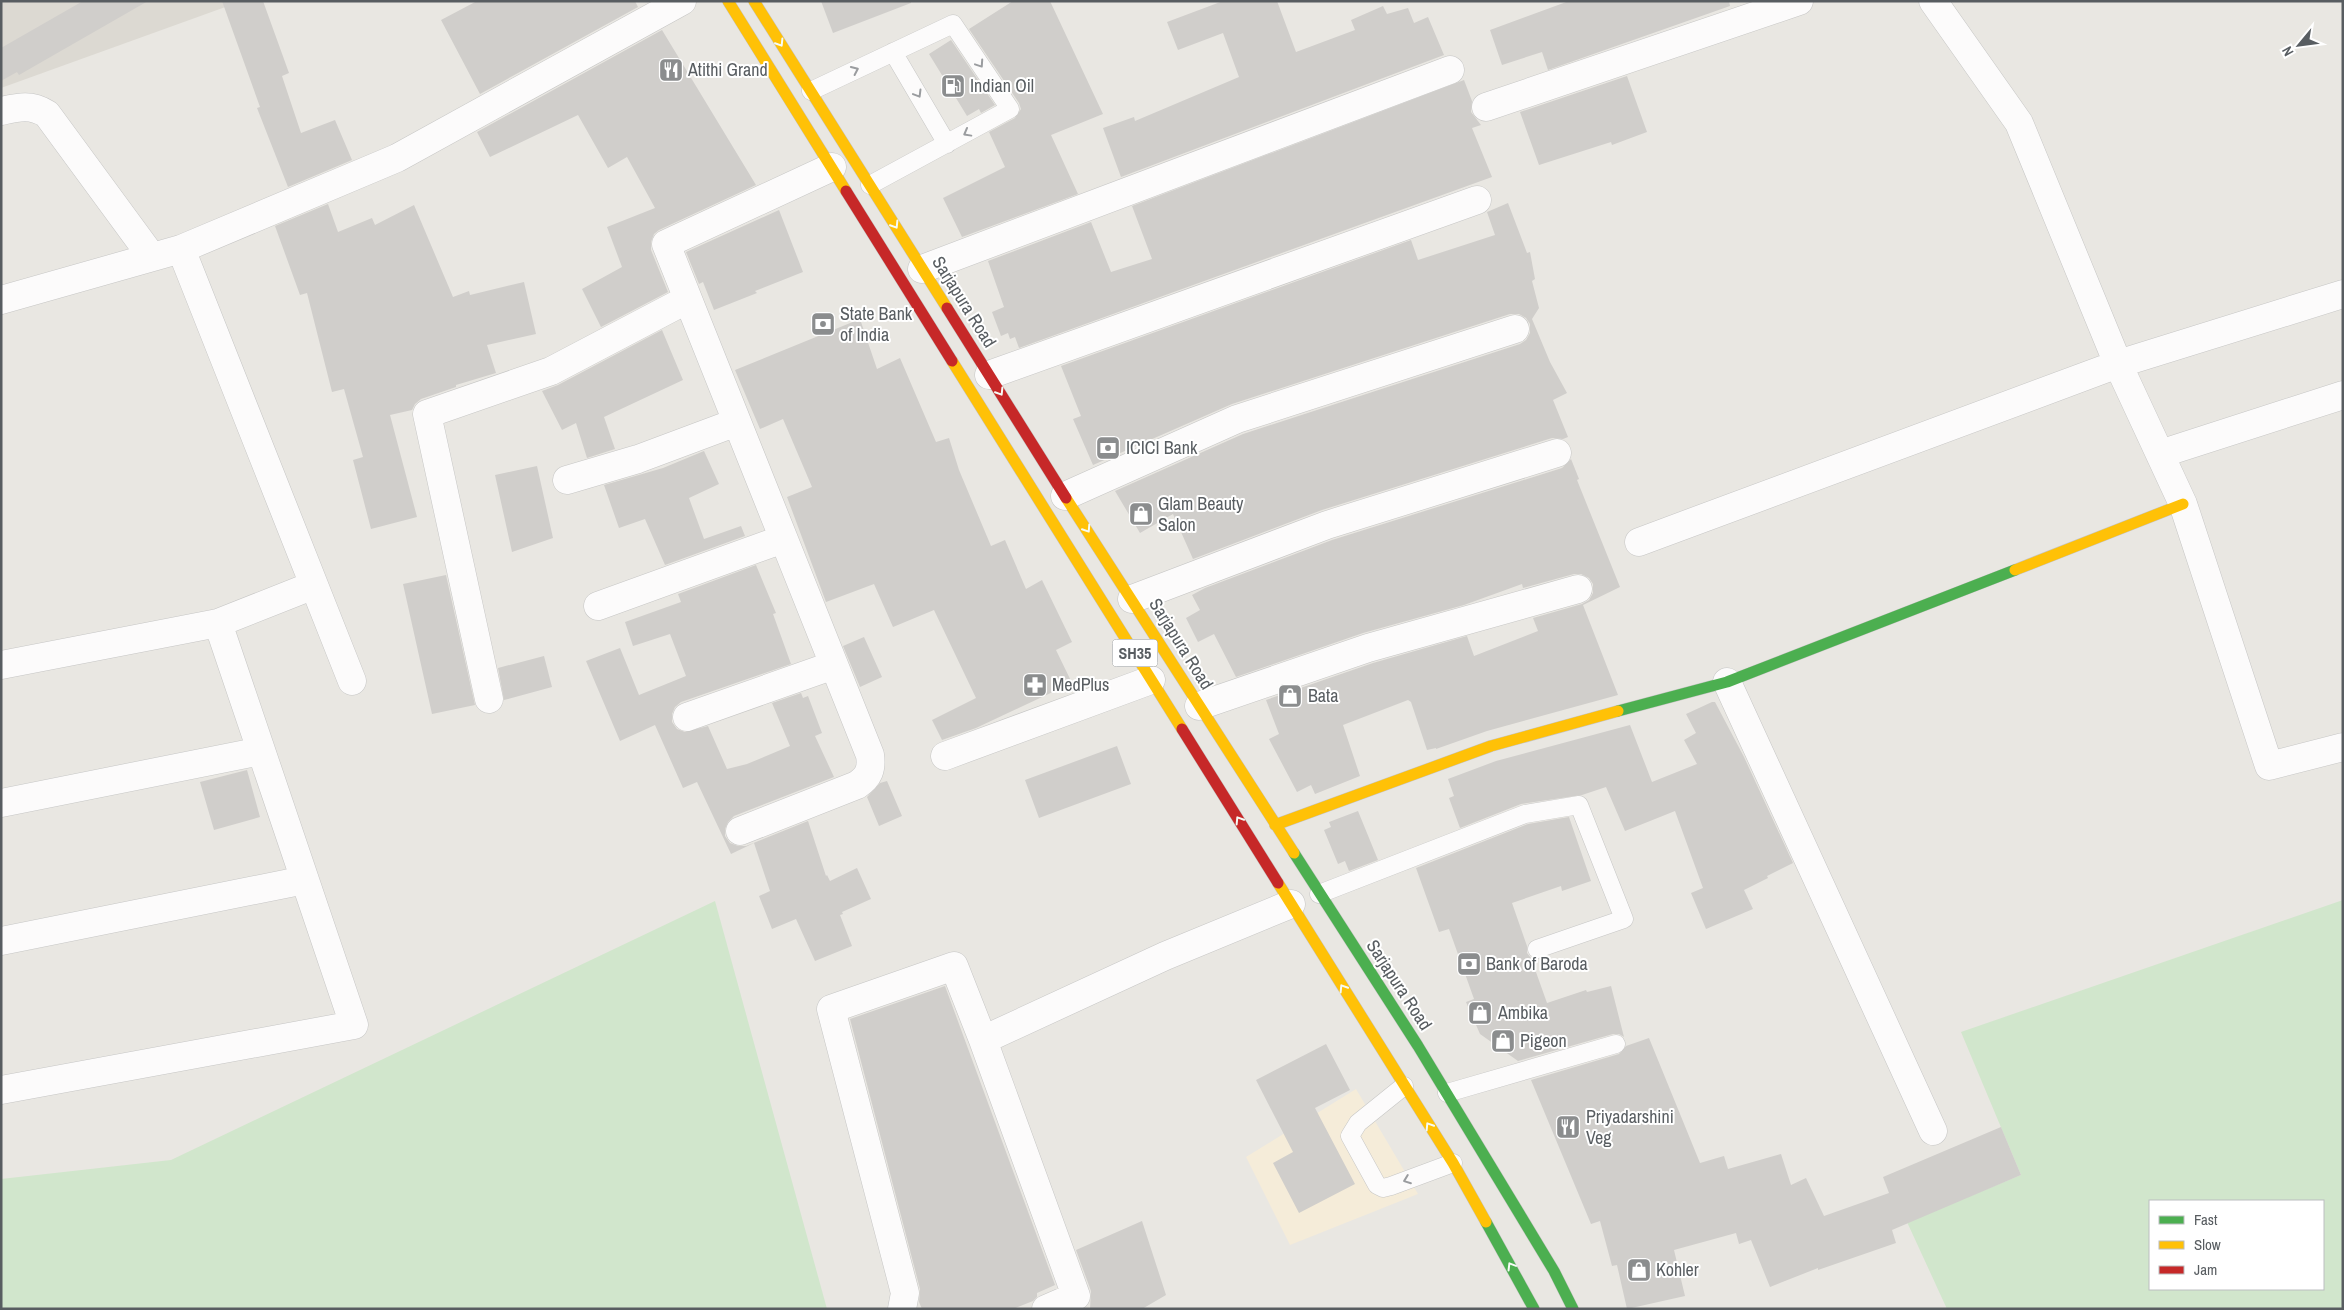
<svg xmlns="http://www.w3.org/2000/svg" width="2344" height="1310" font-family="'Archivo Narrow',sans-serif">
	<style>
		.commercial { fill: #f5ecd9 }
		.education { fill: #dcd9d2 }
		.green { fill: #d1e6cc; fill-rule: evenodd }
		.building { fill: #d0cecb }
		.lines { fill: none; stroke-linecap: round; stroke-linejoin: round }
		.lane-casing { stroke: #c6c6c5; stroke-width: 19 }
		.street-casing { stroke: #c6c6c5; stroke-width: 29 }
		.fast-casing { stroke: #c5c4c3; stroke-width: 12 }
		.slow-casing { stroke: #c5c4c3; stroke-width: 12 }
		.jam-casing { stroke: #c5c4c3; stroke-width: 12 }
		.lane { stroke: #fcfbfb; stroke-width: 18 }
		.street { stroke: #fcfbfb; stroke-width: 28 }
		.fast { stroke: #4caf50; stroke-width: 11 }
		.slow { stroke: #ffc107; stroke-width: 11 }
		.jam { stroke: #c62828; stroke-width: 11 }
		.oneway { stroke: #f6fbf6 }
		.oneway2 { stroke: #9a9c9f }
		.labels { text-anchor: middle; stroke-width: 4; stroke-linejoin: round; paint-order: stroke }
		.shield { fill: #fff; stroke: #8a8e90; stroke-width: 1 }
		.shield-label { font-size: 16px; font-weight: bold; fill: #585d61 }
		.poi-label { font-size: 18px; fill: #585d61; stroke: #fff; text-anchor: start }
		.street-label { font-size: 18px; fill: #585d61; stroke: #fff }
	</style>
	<rect width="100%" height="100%" fill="#e9e7e2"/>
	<path class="commercial" d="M1356,1089l62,105 -128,51 -44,-88z"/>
	<path class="education" d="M1,1h241l-241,87z"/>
	<path class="green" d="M2343,900v409h-396l-40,-87 114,-47 -60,-143zM2150,1201h173v88h-173z
		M715,901l112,408h-826v-130l170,-19z"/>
	<path class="building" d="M83,1h65l-129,74 -2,-3 -16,9v-33z
		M222,1h41l26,72 -7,3 19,57 34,-13 17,40 -64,27 -31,-79 3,-1z
		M477,1h158l3,6 -158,87 -39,-74z
		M821,1h90v2l-78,30z
		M1013,1h37l53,113 -52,21 27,59 -116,43 -19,-39 62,-31 -16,-35 26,-14 6,-9 -2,-6 -50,-74z
		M1223,1h54l19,51 59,-22 -4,-10 32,-14 4,8 21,-6 6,15 14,-6 16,38 -323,122 -18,-49 31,-11 1,4 104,-44 -16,-44 -45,17 -11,-28z
		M1569,1h160l1,5 -182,64 -6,-18 -40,13 -12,-35z
		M662,30l94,155 -97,45 -5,4 -3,8v8l17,42 -67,35 -19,-38 40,-22 -15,-40 48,-19 -28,-51 -19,11 -30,-53 -88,42 -13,-25z
		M951,40l44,65 -14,8 -2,-4 -12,7 -38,-62z
		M1627,76l20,56 -35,13 -1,-3 -72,23 -19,-53z
		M1464,80l8,21 -1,11 10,13 -9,3 20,49 -473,171 -4,-11 -5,2 -2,-6 -7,3 -9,-24 12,-5 -16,-46 103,-39 20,50 41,-13 -20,-53z
		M1508,203l19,50 3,-1 5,27 -3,2 7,27 -7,11 18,43 17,31 -14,7 15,37 -5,2 -11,-1 -230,72 -129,49 -20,-45 -33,19 -25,-42 128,-57 277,-90 6,-4 4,-7v-9l-4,-6 -7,-4h-9l-278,90 -139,61 -20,-46 8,-3 -20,-50 350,-126 7,20 77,-25 -8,-23z
		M328,204l10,28 34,-14 3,7 39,-20 39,92 16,-6 1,4 54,-13 12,52 -49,11 9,28 -40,12v2l-35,12 -6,5 -3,6 -22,5 27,102 -46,12 -18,-69 10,-3 -19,-68 -12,3 -25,-99 -7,2 -25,-69z
		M779,210l24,62 -48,19 2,2 -43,17 -11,-28 -4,2 -13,-32z
		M860,319l17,50 23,-11 36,84 13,-4 10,32 32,76 14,-6 21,49 16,-9 30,62 -16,8 16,33 -96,45 -34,12 -10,-20 44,-22 -42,-88 -41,17 -19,-43 -48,18 -39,-105 25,-10 -29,-68 -23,10 -25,-59z
		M662,330l21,50 -79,37 11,32 -28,9 -11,-35 -14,7 -20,-39 16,-6z
		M704,451l15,33 -30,14 15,41 37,-13 4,10 -80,29 -20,-46 -26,9 -15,-43 59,-17z
		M1571,459l8,20 -2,1 43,107 -37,18 35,90 -131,36 -51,18v-1l-9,2 -16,-48 -3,-2 -65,25 17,51 -45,18 -4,-9 -14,7 -28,-53 10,-5 -13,-34 107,-37 94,-27 7,20 64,-25 -5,-13 49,-14 7,-4 4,-7v-9l-4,-6 -8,-4h-7l-51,14 -1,-4 -58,21 -101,28 -127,44 -22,-43 -16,8 -12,-24 14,-8 -8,-15 13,-7 127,-48 230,-72z
		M537,466l16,72 -41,14 -17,-77z
		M756,565l20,48 -3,1 18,50 -110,38 -6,5 -3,7v8l5,7 8,3 23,-6 19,43 20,-5 43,-18 -18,-43 29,-10 2,5 5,-2 14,37 -7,3 19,41 -100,39 -6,6 -3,7v7l5,7 8,3h8l62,-25 18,55 1,-1 3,6 27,-13 14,31 -29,13 1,2 -3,1 12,31 -37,15 -19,-42 -24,10 -13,-33 11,-5 -16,-48 -23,11 -34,-72 -14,6 -28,-63 -35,16 -34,-80 34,-13 19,47 47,-19 -16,-42 -37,12 -8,-24 56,-20 -3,-8z
		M446,575l29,130 -43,9 -29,-130z
		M864,637l18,40 -22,10 -17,-41z
		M544,656l8,31 -48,13 -6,-32z
		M1712,702h3l29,55 49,106 -26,13 1,2 -24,12 9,19 -47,20 -15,-36 12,-5 -28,-77 -50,20 -19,-44 -24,8 -61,9 -61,24 -11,-30 5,-2 -6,-17 48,-18 134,-36 22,57 45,-18 -13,-24 12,-7 -10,-19z
		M1117,746l14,38 -92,34 -14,-38z
		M247,770l13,47 -46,13 -14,-48z
		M887,781l15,35 -23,10 -12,-29 13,-14z
		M1358,811l20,49 -29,11 -4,-10 -7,3 -14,-34 7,-3 -2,-5z
		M1569,817l22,64 -29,10 -1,-5 -49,17 15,43v7l4,5 16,45 39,-13 1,2 24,-6 13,51 -5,-3h-6l-95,27 -38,-27 -14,-32 8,-3 -25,-70 -10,3 -23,-64 112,-44z
		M945,986l110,299 -18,8v4l-4,4 -20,8h-91l-3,-7 1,-13 -70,-270z
		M1649,1038l51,125 24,-7 4,13 53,-15 10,31 15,-7 18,38 65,-23 -6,-16 118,-50 20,48 -129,55 4,13 -78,27v-2l-48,19 -19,-47 -12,4 -3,-11 -62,17 11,46 -58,13 -10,-44 -5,1 -12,-45 -9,3 -60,-144 88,-26 7,-8z
		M1326,1044l24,46 -35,18 40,76 -56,29 -26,-50 20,-11 -37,-72z
		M1142,1221l24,74 -24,14h-52l1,-18 -15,-41z"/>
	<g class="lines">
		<defs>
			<path id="lane" d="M893,52l54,92
				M811,91l142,-67 57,85 -140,76
				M1319,894l206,-80 54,-9 45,114 -87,30
				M1404,1086l-46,37 -8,13 27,49 6,3 8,-2 62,-23
				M1447,1093l169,-49"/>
			<path id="street" d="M1933,1l86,122 99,241 65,140 86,262 74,-19
				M1486,107l313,-106
				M1,111c18,-4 30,-7 46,3l105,143
				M181,249l171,432
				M922,269l528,-199
				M1,300l180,-51 216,-91 285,-157
				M989,375l488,-175
				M2160,454l183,-59
				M567,480l71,-21 99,-37
				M1065,496l172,-77 278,-90
				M1639,542l479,-178 225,-70
				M1132,599l195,-74 230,-72
				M598,606l185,-67
				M1,665l217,-42 96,-38
				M1727,682l206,449
				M489,699l-62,-285 124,-43 137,-72
				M1199,706l169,-58 210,-59
				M687,717l147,-52
				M945,756l206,-76
				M1,803l260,-52
				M740,831l117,-46c12,-8 15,-16 13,-30l-204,-511 166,-77
				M1,941l304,-61
				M983,1040l182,-84 126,-52
				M1,1090l353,-65 -136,-402
				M902,1309l3,-16 -74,-284 123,-43 29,74 93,256 -30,13"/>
			<path id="fast" d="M1618,711l109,-29 288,-112
				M1294,853l124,193 136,225 19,38
				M1486,1222l48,87"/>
			<path id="slow" d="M728,1l118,190
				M754,1l193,307
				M952,361l230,368
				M1066,498l228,355
				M2015,570l168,-66
				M1275,825l216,-79 127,-35
				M1278,883l175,280 33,59"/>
			<path id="jam" d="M846,191l106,170
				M947,308l119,190
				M1182,729l96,154"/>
		</defs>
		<use href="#lane" class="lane-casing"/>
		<use href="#street" class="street-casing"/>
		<use href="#fast" class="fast-casing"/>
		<use href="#slow" class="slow-casing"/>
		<use href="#jam" class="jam-casing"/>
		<use href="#lane" class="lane"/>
		<use href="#street" class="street"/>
		<use href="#fast" class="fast"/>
		<use href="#slow" class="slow"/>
		<use href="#jam" class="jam"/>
	</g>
	<defs><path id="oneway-chevron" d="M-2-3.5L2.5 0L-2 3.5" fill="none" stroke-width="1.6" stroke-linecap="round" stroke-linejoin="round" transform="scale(1.25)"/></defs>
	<g class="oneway">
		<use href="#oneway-chevron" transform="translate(780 43) rotate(58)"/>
		<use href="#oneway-chevron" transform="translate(895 225) rotate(58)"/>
		<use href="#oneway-chevron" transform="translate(1000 392) rotate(58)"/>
		<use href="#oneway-chevron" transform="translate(1087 529) rotate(57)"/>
		<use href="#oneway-chevron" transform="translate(1239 820) rotate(-122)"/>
		<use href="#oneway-chevron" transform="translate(1343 988) rotate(-122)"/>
		<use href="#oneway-chevron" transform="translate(1429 1126) rotate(-122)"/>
		<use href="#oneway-chevron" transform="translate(1511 1266) rotate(-121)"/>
	</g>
	<g class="oneway2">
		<use href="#oneway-chevron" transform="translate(980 64) rotate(56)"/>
		<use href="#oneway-chevron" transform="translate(855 70) rotate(-25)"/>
		<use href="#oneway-chevron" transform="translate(918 94) rotate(59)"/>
		<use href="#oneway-chevron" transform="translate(967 133) rotate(151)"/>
		<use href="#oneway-chevron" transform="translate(1407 1180) rotate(159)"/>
	</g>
	<defs>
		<symbol id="restaurant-square" viewBox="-11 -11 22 22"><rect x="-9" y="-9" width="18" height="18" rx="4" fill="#8b8d8e" stroke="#fff"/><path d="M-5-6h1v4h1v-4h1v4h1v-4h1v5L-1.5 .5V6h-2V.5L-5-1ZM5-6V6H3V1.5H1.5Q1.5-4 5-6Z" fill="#fff"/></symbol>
		<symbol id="fuel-square" viewBox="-11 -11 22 22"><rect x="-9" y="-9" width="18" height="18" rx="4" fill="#8b8d8e" stroke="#fff"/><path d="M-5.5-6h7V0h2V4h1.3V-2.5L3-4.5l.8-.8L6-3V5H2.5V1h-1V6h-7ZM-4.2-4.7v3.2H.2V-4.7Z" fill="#fff"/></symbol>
		<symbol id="bank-square" viewBox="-11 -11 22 22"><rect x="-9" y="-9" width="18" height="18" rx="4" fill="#8b8d8e" stroke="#fff"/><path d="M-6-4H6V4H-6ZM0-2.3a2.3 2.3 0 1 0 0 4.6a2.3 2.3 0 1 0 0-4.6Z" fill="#fff"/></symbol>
		<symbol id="shop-square" viewBox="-11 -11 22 22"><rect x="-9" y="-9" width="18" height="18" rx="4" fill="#8b8d8e" stroke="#fff"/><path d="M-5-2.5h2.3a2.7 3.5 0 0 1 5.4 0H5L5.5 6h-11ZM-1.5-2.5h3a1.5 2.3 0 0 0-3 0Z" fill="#fff"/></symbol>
		<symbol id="pharmacy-square" viewBox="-11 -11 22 22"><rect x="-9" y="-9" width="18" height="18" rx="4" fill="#8b8d8e" stroke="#fff"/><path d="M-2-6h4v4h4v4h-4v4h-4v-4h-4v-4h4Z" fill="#fff"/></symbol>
	</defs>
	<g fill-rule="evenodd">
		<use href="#restaurant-square" x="657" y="56" width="28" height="28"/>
		<use href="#fuel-square" x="939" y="72" width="28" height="28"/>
		<use href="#bank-square" x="809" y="310" width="28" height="28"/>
		<use href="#bank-square" x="1094" y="434" width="28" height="28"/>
		<use href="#shop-square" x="1127" y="500" width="28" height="28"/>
		<use href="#pharmacy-square" x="1021" y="671" width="28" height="28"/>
		<use href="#shop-square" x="1276" y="682" width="28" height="28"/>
		<use href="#bank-square" x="1455" y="950" width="28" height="28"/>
		<use href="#shop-square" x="1466" y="999" width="28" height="28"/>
		<use href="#shop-square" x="1489" y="1027" width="28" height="28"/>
		<use href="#restaurant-square" x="1554" y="1113" width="28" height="28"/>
		<use href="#shop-square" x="1625" y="1256" width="28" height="28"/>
	</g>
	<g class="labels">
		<rect class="shield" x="1112.5" y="639.5" width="45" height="27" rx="4"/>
		<g class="shield-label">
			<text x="1135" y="659">SH35</text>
		</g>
		<g class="poi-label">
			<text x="688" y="76">Atithi Grand</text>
			<text x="970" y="92">Indian Oil</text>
			<text x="840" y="320">State Bank<tspan x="840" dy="21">of India</tspan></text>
			<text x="1126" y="454">ICICI Bank</text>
			<text x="1158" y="510">Glam Beauty<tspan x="1158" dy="21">Salon</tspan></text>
			<text x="1052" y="691">MedPlus</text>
			<text x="1308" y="702">Bata</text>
			<text x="1486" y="970">Bank of Baroda</text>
			<text x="1498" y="1019">Ambika</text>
			<text x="1520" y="1047">Pigeon</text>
			<text x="1586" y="1123">Priyadarshini<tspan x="1586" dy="21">Veg</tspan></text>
			<text x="1656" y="1276">Kohler</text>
		</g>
		<g class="street-label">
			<text transform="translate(964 302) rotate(58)" y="6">Sarjapura Road</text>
			<text transform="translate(1181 644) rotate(58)" y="6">Sarjapura Road</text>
			<text transform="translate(1399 985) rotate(57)" y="6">Sarjapura Road</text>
		</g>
	</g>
	<rect width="2344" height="1310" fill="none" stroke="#585d61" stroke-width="5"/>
	<rect x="2149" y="1200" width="175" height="90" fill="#ffffff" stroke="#bcbec0"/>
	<rect x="2159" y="1216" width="25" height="8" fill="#4caf50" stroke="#bcbec0"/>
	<text x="2194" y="1225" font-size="15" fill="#585d61">Fast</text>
	<rect x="2159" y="1241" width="25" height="8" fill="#ffc107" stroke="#bcbec0"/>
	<text x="2194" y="1250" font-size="15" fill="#585d61">Slow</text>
	<rect x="2159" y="1266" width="25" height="8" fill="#c62828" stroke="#bcbec0"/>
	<text x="2194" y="1275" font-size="15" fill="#585d61">Jam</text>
	<g transform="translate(2299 45) rotate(241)" stroke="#ffffff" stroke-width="4" paint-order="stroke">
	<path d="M0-4L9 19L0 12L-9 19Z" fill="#585d61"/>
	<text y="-8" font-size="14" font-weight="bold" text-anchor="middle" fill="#585d61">N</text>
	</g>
</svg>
